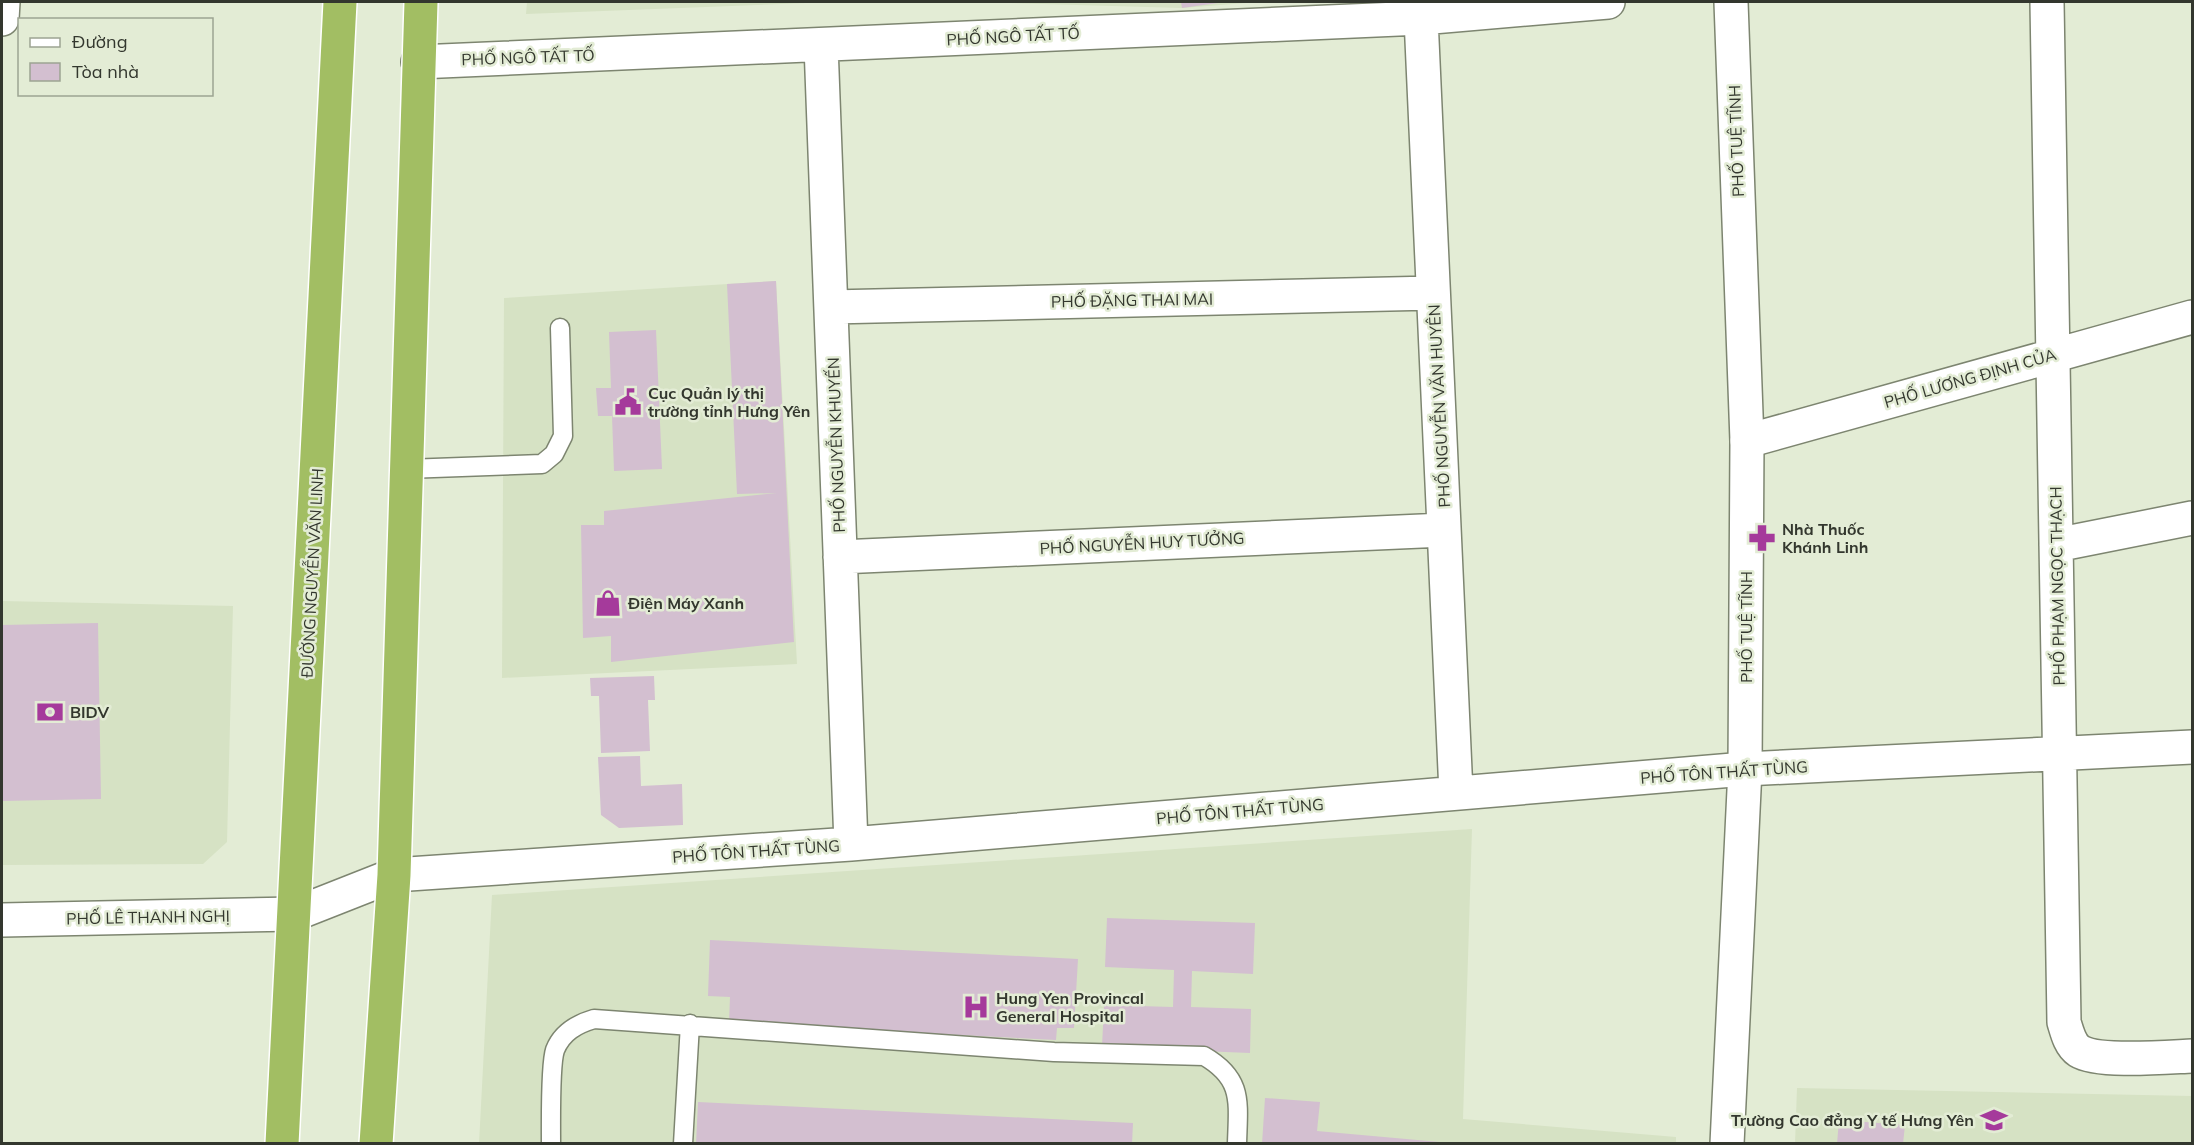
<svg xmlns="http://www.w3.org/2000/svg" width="2194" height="1145" font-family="Mulish,sans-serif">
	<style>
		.built { fill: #d6e2c4 }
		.building { fill: #d3bfd0 }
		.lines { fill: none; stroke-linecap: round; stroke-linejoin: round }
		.service-casing { stroke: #7d8570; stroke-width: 21 }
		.minor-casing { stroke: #7d8570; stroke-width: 36 }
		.tertiary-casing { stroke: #7d8570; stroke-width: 36 }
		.trunk-casing { stroke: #fff; stroke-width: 36 }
		.service { stroke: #fff; stroke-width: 18 }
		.minor { stroke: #fff; stroke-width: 33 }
		.tertiary { stroke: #fff; stroke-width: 33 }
		.trunk { stroke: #a2be63; stroke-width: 33 }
		.labels { text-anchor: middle; stroke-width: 5; stroke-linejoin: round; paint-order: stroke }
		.street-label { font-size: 16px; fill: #33372e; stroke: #e3ecd5 }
		.poi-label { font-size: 16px; font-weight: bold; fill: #33372e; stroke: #e3ecd5; text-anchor: start }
	</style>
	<rect width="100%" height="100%" fill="#e3ecd5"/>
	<path class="built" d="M527,2h304l-305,12z
		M973,2h286l-77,6z
		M776,281l21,383 -295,14 2,-380z
		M2,601l231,5 -6,236 -24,22 -201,1z
		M1472,829l-9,290 213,18v7h-1197l13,-249z
		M1797,1088l395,8v47l-397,1z"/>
	<path class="building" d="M1181,2h37v1l-36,5z
		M776,281l18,361 -183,20v-26l-28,2 -2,-113h23v-14l173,-18 -40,1 -10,-210z
		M656,330l6,139 -48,2 -2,-55h-14l-2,-28h15l-2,-56z
		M98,623l3,176 -99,2v-176z
		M654,676l1,24h-7l2,51 -49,2 -2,-57h-8l-1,-18z
		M640,756l1,30 41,-2 1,41 -64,3 -18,-13 -3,-58z
		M1107,918l148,5 -2,51 -61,-3 -1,36 60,2 -1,44 -148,-6 2,-42 69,2 1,-37 -69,-3z
		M710,940l368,19 -4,69h-17l-1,12 -327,-17 1,-26 -22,-1z
		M1265,1098l55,4 -3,29 145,13h-200z
		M698,1102l435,21 -1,21h-436z
		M1839,1120l66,5 -2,19h-66z"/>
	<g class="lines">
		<defs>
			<path id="service" d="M406,469l136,-5 12,-10 9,-18 -3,-108
				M551,1144c0,-20 -1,-79 4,-94 7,-18 22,-26 39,-31l460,33 150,4c40,23 34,47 33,88
				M683,1144l7,-120"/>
			<path id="minor" d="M2047,2l17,1020c3,10 6,23 15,29 19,12 89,6 113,5
				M1421,18l35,775
				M2,19l1,-17
				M821,45l30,799
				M418,62l1003,-44 187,-16
				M831,307l602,-14
				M1747,441l445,-124
				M2056,545l136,-27
				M840,557l604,-27
				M295,914l99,-39 457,-31 894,-75 447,-22"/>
			<path id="tertiary" d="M2,920l293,-6
				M1727,1144l18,-375 2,-328 -16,-439"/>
			<path id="trunk" d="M282,1144l58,-1142
				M376,1144l18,-269 27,-873"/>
		</defs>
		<use href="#service" class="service-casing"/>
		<use href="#minor" class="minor-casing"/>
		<use href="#tertiary" class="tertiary-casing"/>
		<use href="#trunk" class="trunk-casing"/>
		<use href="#service" class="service"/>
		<use href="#minor" class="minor"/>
		<use href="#tertiary" class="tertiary"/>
		<use href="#trunk" class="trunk"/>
	</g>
	<defs>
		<symbol id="civic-bare" viewBox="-9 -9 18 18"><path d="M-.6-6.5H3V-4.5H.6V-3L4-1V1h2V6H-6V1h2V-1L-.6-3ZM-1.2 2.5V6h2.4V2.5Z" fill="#a53a9b" stroke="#e3ecd5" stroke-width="2.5" paint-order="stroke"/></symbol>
		<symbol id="pharmacy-bare" viewBox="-9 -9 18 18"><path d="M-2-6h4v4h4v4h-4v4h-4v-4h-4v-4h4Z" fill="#a53a9b" stroke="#e3ecd5" stroke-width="2.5" paint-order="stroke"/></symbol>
		<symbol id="shop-bare" viewBox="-9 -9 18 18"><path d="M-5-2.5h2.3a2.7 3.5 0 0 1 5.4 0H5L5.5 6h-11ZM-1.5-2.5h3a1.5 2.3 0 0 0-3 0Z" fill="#a53a9b" stroke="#e3ecd5" stroke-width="2.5" paint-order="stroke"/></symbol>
		<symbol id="bank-bare" viewBox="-9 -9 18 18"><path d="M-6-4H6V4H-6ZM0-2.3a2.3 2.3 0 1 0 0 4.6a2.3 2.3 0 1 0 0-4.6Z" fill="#a53a9b" stroke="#e3ecd5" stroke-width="2.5" paint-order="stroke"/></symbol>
		<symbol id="hospital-bare" viewBox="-9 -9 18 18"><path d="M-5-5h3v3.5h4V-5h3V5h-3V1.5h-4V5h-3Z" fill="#a53a9b" stroke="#e3ecd5" stroke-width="2.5" paint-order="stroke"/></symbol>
		<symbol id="university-bare" viewBox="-9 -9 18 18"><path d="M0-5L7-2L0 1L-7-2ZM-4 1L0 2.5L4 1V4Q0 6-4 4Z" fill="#a53a9b" stroke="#e3ecd5" stroke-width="2.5" paint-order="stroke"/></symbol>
	</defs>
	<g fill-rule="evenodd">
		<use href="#civic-bare" x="609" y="383" width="38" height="38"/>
		<use href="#pharmacy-bare" x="1743" y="519" width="38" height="38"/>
		<use href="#shop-bare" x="589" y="584" width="38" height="38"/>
		<use href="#bank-bare" x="31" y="693" width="38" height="38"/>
		<use href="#hospital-bare" x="957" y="988" width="38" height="38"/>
		<use href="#university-bare" x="1975" y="1101" width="38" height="38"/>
	</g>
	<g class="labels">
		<g class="street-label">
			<text transform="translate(1013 36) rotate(-3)" y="6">PHỐ NGÔ TẤT TỐ</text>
			<text transform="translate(528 57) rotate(-2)" y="6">PHỐ NGÔ TẤT TỐ</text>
			<text transform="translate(1736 141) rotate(-92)" y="6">PHỐ TUỆ TĨNH</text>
			<text transform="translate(1132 300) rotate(-1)" y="6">PHỐ ĐẶNG THAI MAI</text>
			<text transform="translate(1970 378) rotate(-16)" y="6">PHỐ LƯƠNG ĐỊNH CỦA</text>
			<text transform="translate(1439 406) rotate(-93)" y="6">PHỐ NGUYỄN VĂN HUYÊN</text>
			<text transform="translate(836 445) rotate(-92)" y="6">PHỐ NGUYỄN KHUYẾN</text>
			<text transform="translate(1142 543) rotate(-3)" y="6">PHỐ NGUYỄN HUY TƯỞNG</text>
			<text transform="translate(312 573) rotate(-87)" y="6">ĐƯỜNG NGUYỄN VĂN LINH</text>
			<text transform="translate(2057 586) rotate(-91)" y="6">PHỐ PHẠM NGỌC THẠCH</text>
			<text transform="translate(1746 627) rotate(-90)" y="6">PHỐ TUỆ TĨNH</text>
			<text transform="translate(1724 772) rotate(-4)" y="6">PHỐ TÔN THẤT TÙNG</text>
			<text transform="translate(1240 811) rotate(-5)" y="6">PHỐ TÔN THẤT TÙNG</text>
			<text transform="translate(756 851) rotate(-4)" y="6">PHỐ TÔN THẤT TÙNG</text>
			<text transform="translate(148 917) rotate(-1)" y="6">PHỐ LÊ THANH NGHỊ</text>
		</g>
		<g class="poi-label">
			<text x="648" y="399">Cục Quản lý thị<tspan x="648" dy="18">trường tỉnh Hưng Yên</tspan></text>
			<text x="1782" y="535">Nhà Thuốc<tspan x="1782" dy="18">Khánh Linh</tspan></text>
			<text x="628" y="609">Điện Máy Xanh</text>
			<text x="70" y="718">BIDV</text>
			<text x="996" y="1004">Hung Yen Provincal<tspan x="996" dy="18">General Hospital</tspan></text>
			<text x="1974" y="1126" text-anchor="end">Trường Cao đẳng Y tế Hưng Yên</text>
		</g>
	</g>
	<rect width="2194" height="1145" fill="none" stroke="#33372e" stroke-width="6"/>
	<rect x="18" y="18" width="195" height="78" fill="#e3ecd5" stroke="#9da492" stroke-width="1.5"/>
	<rect x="30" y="38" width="30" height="9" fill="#ffffff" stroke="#9da492" stroke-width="1.5"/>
	<text x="72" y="48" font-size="18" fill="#33372e">Đường</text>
	<rect x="30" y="63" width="30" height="18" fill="#d3bfd0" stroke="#9da492" stroke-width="1.5"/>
	<text x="72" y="78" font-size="18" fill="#33372e">Tòa nhà</text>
</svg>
